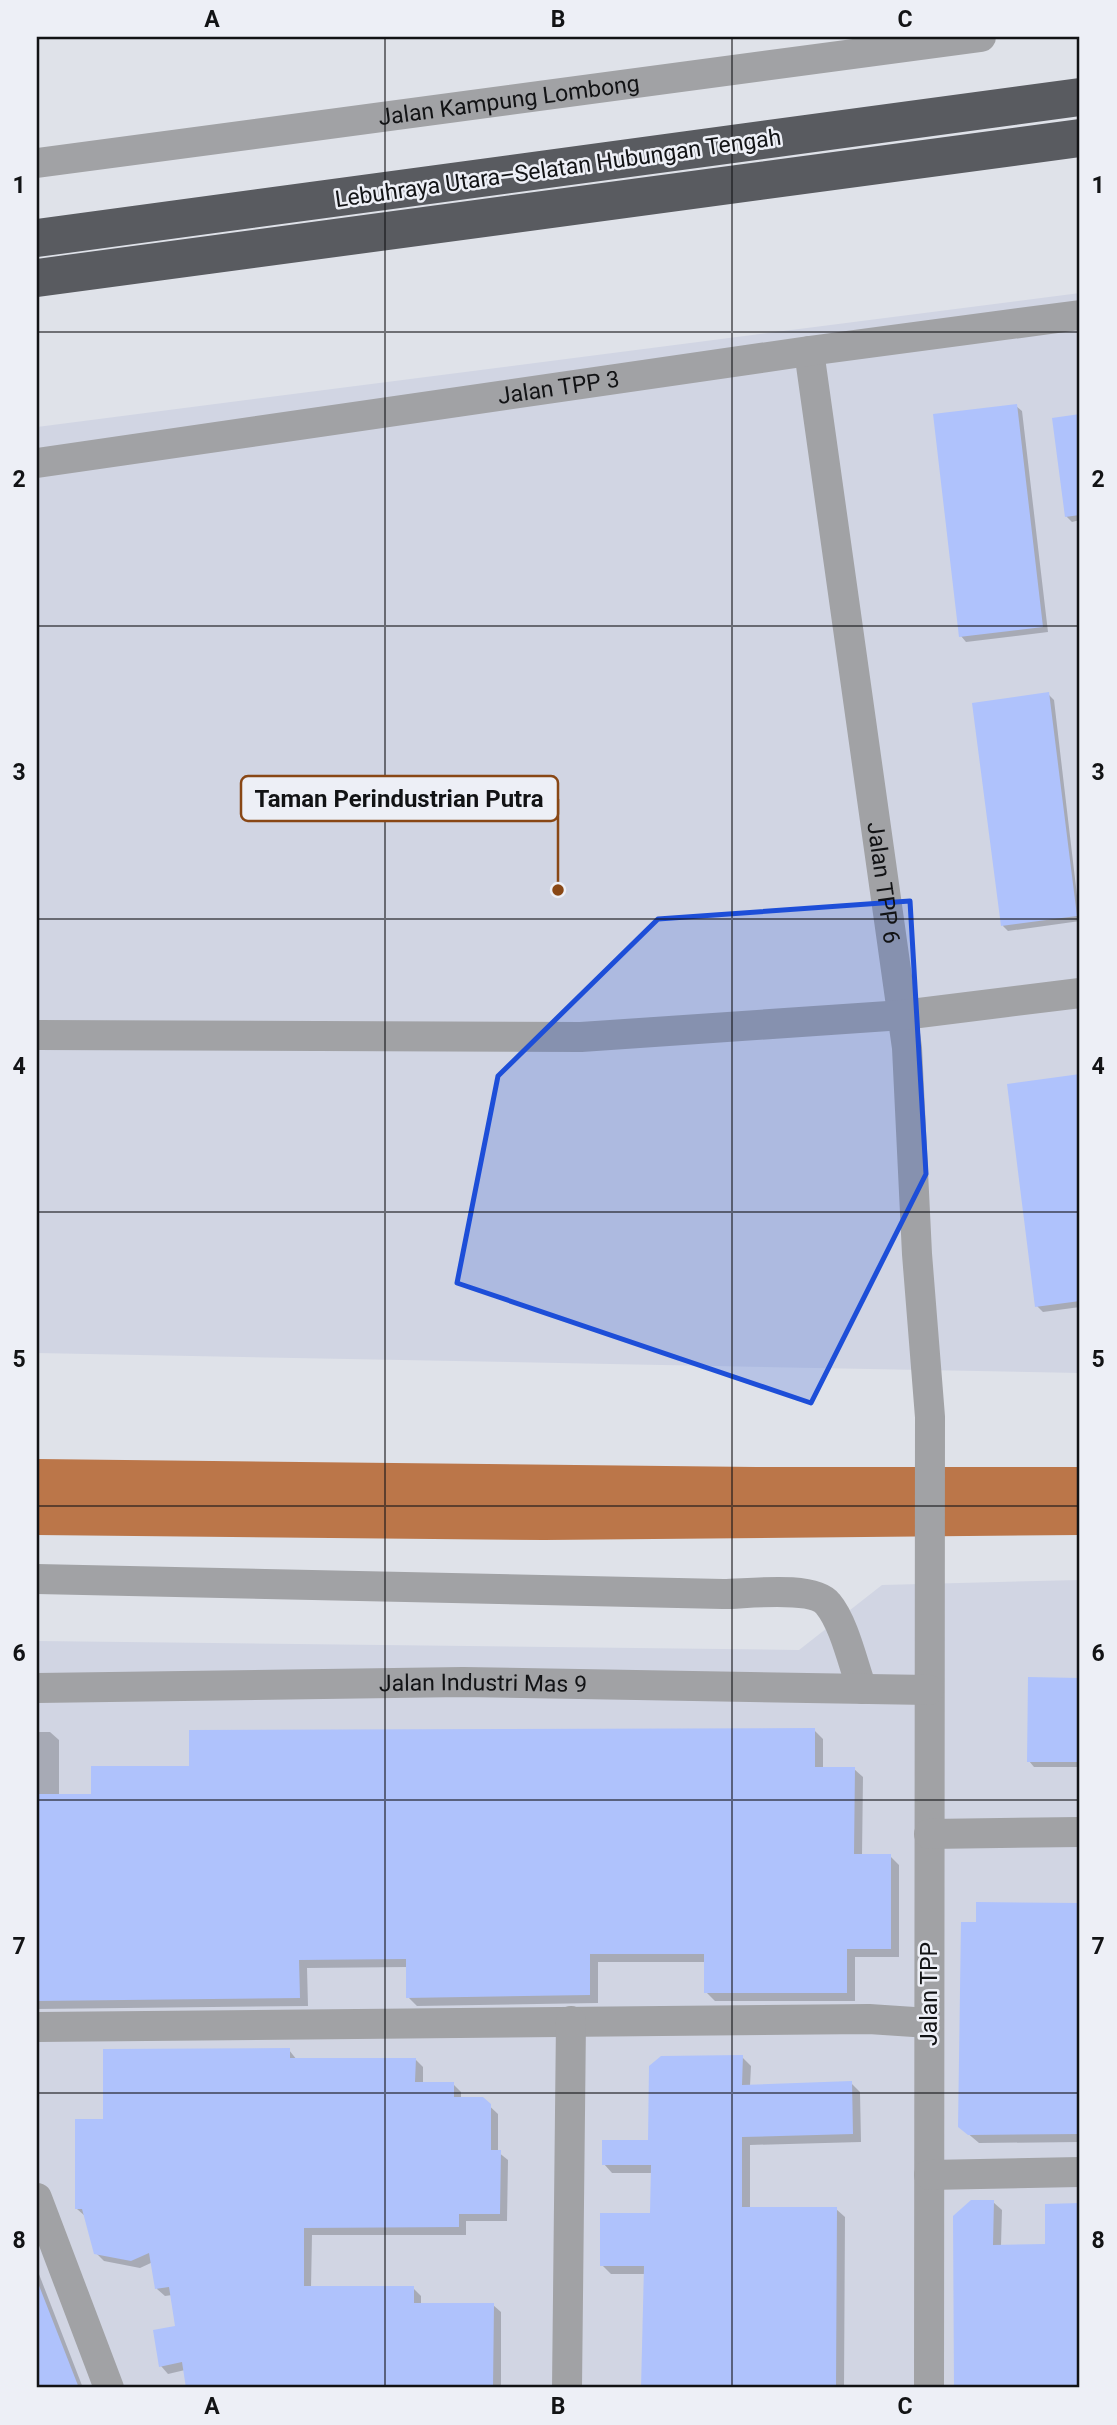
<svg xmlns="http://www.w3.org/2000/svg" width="1117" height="2425" font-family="Roboto,sans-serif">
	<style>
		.built { fill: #d1d5e3 }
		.water { fill: #bb7649 }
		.shadow { fill: #0003 }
		.building { fill: #afc2fc }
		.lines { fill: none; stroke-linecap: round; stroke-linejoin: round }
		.minor { stroke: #a1a2a5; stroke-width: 30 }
		.highway { stroke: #595b60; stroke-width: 38 }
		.marked { fill: #1d4ed8; fill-opacity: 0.2; stroke: #1d4ed8; stroke-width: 5; stroke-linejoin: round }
		.grid { fill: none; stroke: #121315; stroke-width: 2; stroke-opacity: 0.55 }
		.labels { text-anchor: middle; stroke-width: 5; stroke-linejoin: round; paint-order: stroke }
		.street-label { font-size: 23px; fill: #121315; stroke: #edeff6 }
		.leader { fill: none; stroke: #894715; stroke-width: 2.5 }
		.callout-dot { fill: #894715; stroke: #edeff6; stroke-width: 2.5 }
		.callout { fill: #edeff6; stroke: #894715; stroke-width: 2.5 }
		.callout-label { font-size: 24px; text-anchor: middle; font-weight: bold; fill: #121315 }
		.neatline { fill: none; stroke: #121315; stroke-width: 2.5 }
		.grid-label { font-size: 23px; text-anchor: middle; font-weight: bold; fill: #121315 }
	</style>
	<rect width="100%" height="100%" fill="#dfe2e9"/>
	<path class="built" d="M1080,293v1080l-1043,-20v-926z
		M1080,1580v808h-1043v-747l762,9 83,-65z"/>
	<path class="water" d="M37,1459l719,8h324v68l-536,5 -507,-5z"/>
	<path class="shadow" d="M1016,406l6,5 26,221 -82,10 -5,-6z
		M1080,416v104l-8,2 -6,-6 -12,-97z
		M1048,694l6,6 26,221 -72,10 -5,-5z
		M1080,1076v231l-37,5 -6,-6 -28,-221z
		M1030,1679h50v88h-46l-5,-6z
		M814,1730l9,9v30h31l9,8 -1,79h28l9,9v92h-44v44h-140l-9,-9v-30h-108v41l-181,3 -9,-9v-30l-101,1 1,38 -271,3v-277h13l9,8v55h33l98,-27z
		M978,1903l102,2v237l-101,1 -20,-17z
		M289,2050l8,10 118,-1 8,8v17h30l8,8v7h21l16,15v38l10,8 -1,61h-41v14h-154l-1,53h102l8,8v8l72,1 8,7v76h-313l-3,-18 -17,4 -7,-8 16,-38 -5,-33 -7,1 -8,-7 -4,-27 -13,6 -36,-7 -8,-8 -11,-37 -8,-7 28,-89z
		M742,2057l9,9 -1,20 101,-3 9,9 1,50 -111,3v64h86l9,8 -1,171h-206h5l2,-114h-34l-9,-9 50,-50v-42h-40l-8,-9 46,-23z
		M993,2202l9,8 -1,36h46v-40l33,-1v183h-124l-1,-171z
		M37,2269l46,119h-46z"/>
	<path class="building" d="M1017,404l26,223 -84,10 -26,-223z
		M1080,414v101l-15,2 -13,-99z
		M1049,692l28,224 -76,10 -29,-223z
		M1080,1074v227l-45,6 -28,-223z
		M1028,1677l52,1v84h-53z
		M815,1728v39h40l-1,87h37v95h-44v44h-143v-39h-114v41l-184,3v-39l-107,1 1,38 -263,3v-207h54v-28h98v-36z
		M976,1902l104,1v231l-112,1 -10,-8 3,-205h15z
		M290,2048v10h126l-1,24h39v15h29l8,7v46h10l-1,64h-41v13l-155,1v58h110v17h80l-1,85h-307l-4,-26 -23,5 -6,-37 22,-4 -6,-39 -14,2 -6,-36 -18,8 -37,-7 -12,-45h-7v-90h28v-70z
		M743,2055l-1,30 110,-4 1,53 -111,3v70h95l-1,181h-195l3,-122h-44v-53h50l1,-48h-49v-25h46l1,-74 12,-10z
		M971,2200h23l-1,45 52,-1v-40l35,-1v185h-126l-1,-172z
		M37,2283h1l41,105h-42z"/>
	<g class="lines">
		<g class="minor">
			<path id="s1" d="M37,163l944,-126"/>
			<path id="s2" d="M809,351l98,697 10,206 13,163 -1,971"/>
			<path id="s3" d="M37,463l772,-112 271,-36"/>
			<path d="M37,1035l544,2 322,-22 177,-22"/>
			<path d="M37,1579l686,15c24,0 90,-9 105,10 16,19 25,60 34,85"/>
			<path id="s4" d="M37,1688l426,-6 466,8"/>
			<path d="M929,1834l151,-2"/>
			<path d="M37,2027l832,-8 60,4"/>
			<path d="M929,2175l151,-3"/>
			<path d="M37,2198l72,190"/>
			<path d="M567,2388l4,-367"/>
		</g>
		<path class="highway" d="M37,238l1043,-141
			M37,278l1043,-140"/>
	</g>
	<path class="marked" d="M910,901l16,273 -115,229 -354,-120 41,-207 160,-157z"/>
	<path class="grid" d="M385,37v2351M732,37v2351M37,332h1043M37,626h1043M37,919h1043M37,1212h1043M37,1506h1043M37,1800h1043M37,2093h1043"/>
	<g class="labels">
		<g class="street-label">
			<text dy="8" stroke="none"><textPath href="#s1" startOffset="476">Jalan Kampung Lombong</textPath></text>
			<text transform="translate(558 168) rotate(-8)" y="8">Lebuhraya Utara–Selatan Hubungan Tengah</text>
			<text dy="8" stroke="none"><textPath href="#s3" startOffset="527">Jalan TPP 3</textPath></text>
			<text dy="8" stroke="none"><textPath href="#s2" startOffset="537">Jalan TPP 6</textPath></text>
			<text dy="8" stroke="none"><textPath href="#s4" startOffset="446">Jalan Industri Mas 9</textPath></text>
			<text transform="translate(929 1994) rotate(-90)" y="8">Jalan TPP</text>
		</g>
	</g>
	<path class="leader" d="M558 890L558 799"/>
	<circle class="callout-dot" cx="558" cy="890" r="7"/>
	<rect class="callout" x="241" y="776" width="317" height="45" rx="7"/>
	<g class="callout-label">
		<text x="399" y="807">Taman Perindustrian Putra</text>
	</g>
	<rect width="1117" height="2425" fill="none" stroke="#edeff6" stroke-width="77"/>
	<rect x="38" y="38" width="1040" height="2348" class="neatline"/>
	<g class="grid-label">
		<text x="212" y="27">A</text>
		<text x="558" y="27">B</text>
		<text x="905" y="27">C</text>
		<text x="19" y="193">1</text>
		<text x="1098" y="193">1</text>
		<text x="19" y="487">2</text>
		<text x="1098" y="487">2</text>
		<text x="19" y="780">3</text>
		<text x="1098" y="780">3</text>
		<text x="19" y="1074">4</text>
		<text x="1098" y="1074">4</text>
		<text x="19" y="1367">5</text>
		<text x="1098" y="1367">5</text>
		<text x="19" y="1661">6</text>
		<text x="1098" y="1661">6</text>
		<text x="19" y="1954">7</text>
		<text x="1098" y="1954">7</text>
		<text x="19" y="2248">8</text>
		<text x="1098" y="2248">8</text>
		<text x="212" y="2414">A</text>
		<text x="558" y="2414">B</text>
		<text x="905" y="2414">C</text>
	</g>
</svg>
